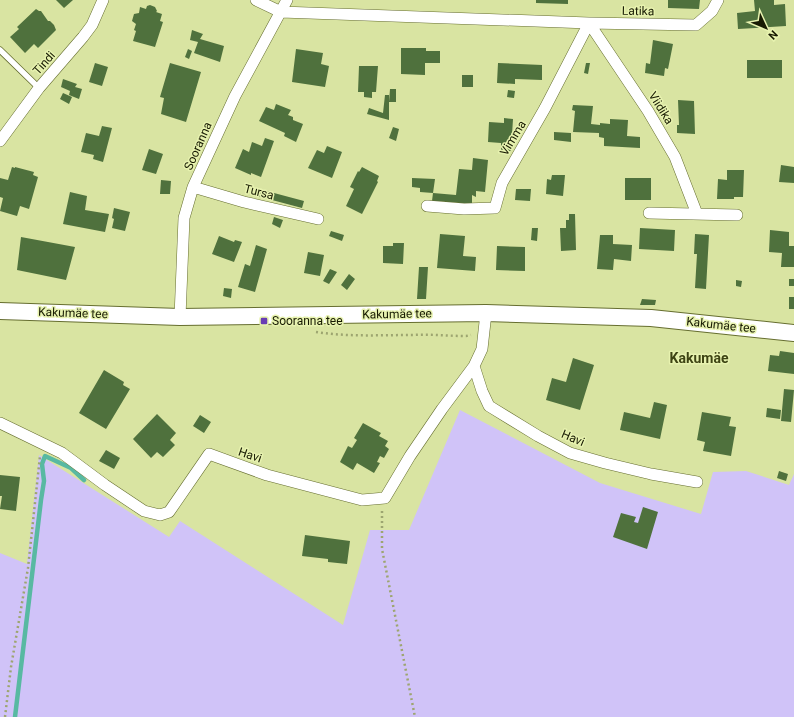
<svg xmlns="http://www.w3.org/2000/svg" width="794" height="717" font-family="Roboto,sans-serif">
	<style>
		.green { fill: #d0c3f8 }
		.lines { fill: none; stroke-linecap: round; stroke-linejoin: round }
		.stream { stroke: #58b9a2; stroke-width: 4.5 }
		.building { fill: #4f713d }
		.lane-casing { stroke: #666e30; stroke-width: 7 }
		.street-casing { stroke: #666e30; stroke-width: 12 }
		.secondary-casing { stroke: #666e30; stroke-width: 18 }
		.path { stroke: #9da570; stroke-width: 2.5; stroke-dasharray: 2 3; stroke-linecap: butt }
		.lane { stroke: #fff; stroke-width: 5.5 }
		.street { stroke: #fff; stroke-width: 11 }
		.secondary { stroke: #fff; stroke-width: 16 }
		.poi-dot { fill: #683cb4; stroke: #e7f2af; stroke-width: 1.5 }
		.labels { text-anchor: middle; stroke-width: 3; stroke-linejoin: round; paint-order: stroke }
		.street-label { font-size: 12px; fill: #171a02; stroke: #e7f2af }
		.poi-label { font-size: 12px; fill: #171a02; stroke: #e7f2af; text-anchor: start }
		.quarter-label { font-size: 14px; font-weight: bold; fill: #3e4414; stroke: #e7f2af }
	</style>
	<rect width="100%" height="100%" fill="#d9e4a2"/>
	<path class="green" d="M460,410l140,73 101,31 12,-42 33,-1 43,14 5,-11v243h-794v-164l27,11 12,-109 130,82 11,-16 163,104 27,-95h39z"/>
	<g class="lines">
		<path class="stream" d="M15,717l26,-217 3,-19 -2,-17 3,-8 26,12 13,12"/>
	</g>
	<path class="building" d="M56,0h17l-9,8z
		M536,0h32v4l-32,-1z
		M668,0h32l-1,9 -31,-1z
		M754,0h20v5l11,-1 1,22 -48,3 -1,-16 18,-2z
		M150,5l5,2 2,4 -1,1 6,2 -2,7 3,1 -8,25 -22,-6 3,-10 -2,-1 2,-6 -4,-3 2,-7 5,-1 1,-6 6,2 1,-3z
		M36,9l3,2h2l7,10h2l4,4 2,5 -18,18 -4,-4 -9,9 -15,-16 9,-8 -2,-2z
		M192,30l11,4 -3,5 24,7 -4,16 -26,-9 4,-11 -8,-2z
		M653,40l20,4 -5,25 -3,-1 -1,8 -19,-3 1,-10 4,1z
		M401,48h25v3h14v12h-15v12l-24,-1z
		M188,49l4,2 -3,8 -4,-2z
		M296,49l27,4 -2,11 8,2 -4,21 -33,-5z
		M747,60h35v18h-35z
		M95,63l13,4 -6,19 -13,-4z
		M170,63l31,9 -15,50 -25,-8 3,-16 -4,-1z
		M498,63l44,2v15l-27,-1v5l-18,-1z
		M586,63h4l-2,11 -4,-1z
		M359,66h19l-2,26h-4v6l-8,-1v-5h-6z
		M462,75h11v12h-11z
		M63,79l14,5 -2,3 7,2 -3,10 -10,-4 1,-4 -9,-4z
		M390,89h6v13h-7z
		M508,90l7,1 -1,7 -7,-1z
		M63,93l9,4 -3,7 -9,-5z
		M385,95h4v25l-22,-6 2,-6 14,5z
		M678,100l16,1 1,33 -18,-1v-8h2z
		M276,104l15,6 -3,5 5,2v3l10,4 -7,18 -12,-6 1,-3 -26,-12 7,-14 8,3z
		M573,105l20,1 -2,18 9,1v-2l10,1v-5l18,1 -1,16 13,1v11l-36,-2v-8l-5,-1v-4l-26,-1 2,-21 -3,-1z
		M504,118l9,1 -2,32h-10v-8l-13,-1 1,-20 15,1z
		M102,126l10,2 -9,34 -10,-3 1,-4 -13,-3 5,-19 13,3z
		M393,127l6,2 -3,12 -7,-3z
		M554,132l17,1v9l-17,-2z
		M265,138l9,3 -13,36 -10,-4v2l-16,-7 8,-19 6,3 3,-10 10,4z
		M327,146l15,6 -10,26 -24,-10 9,-18 7,3z
		M149,149l14,5 -7,20 -14,-4z
		M473,158l15,2 -3,32 -9,-1v6l-4,-2v9l-40,-3 1,-8 23,2 3,-26 13,1z
		M781,165l13,2v16l-15,-1z
		M12,167l3,1v-1l19,5 -1,3 5,2 -9,32 -9,-3 -3,10 -17,-5 3,-13 -3,-1v-19l8,2z
		M362,167l17,9 -2,5 1,1 -16,32 -16,-8 8,-17 -4,-2 8,-16 1,1z
		M727,170h17l-1,27h-9v2h-17l1,-20 9,1z
		M552,175h13l-2,21 -17,-2 1,-15 4,1z
		M412,178l23,1 -2,14 -13,-1v-4l-8,-1z
		M625,178h26v22h-26z
		M161,180l10,1 -1,13h-10z
		M259,189l45,12 -2,7 -45,-12z
		M516,189h15l-1,12 -15,-1z
		M70,192l17,4 -2,14 24,4 -4,18 -42,-8z
		M114,208l16,4 -5,19 -13,-3 2,-9 -2,-1z
		M569,214h6l1,36 -15,1 -1,-23h6v-8h3z
		M274,217l9,3 -3,8 -8,-4z
		M532,228h6l-1,13 -6,-1z
		M640,228l35,2 -1,21 -35,-2z
		M770,230l19,2v14h5v21h-13l1,-14 -13,-1z
		M331,231l13,4 -2,6 -13,-5z
		M440,234l25,2 -2,20 13,1 -1,14 -38,-3z
		M695,234l14,1 -3,54 -11,-1 2,-34h-3z
		M600,235h13v9l19,1 -1,16 -17,-2 -1,11 -16,-1z
		M219,236l15,6 1,-2 7,2 -8,20 -22,-8z
		M21,237l54,10 -9,33 -49,-10z
		M393,243h11l-1,21 -20,-1v-17h10z
		M256,245l11,4 -12,43 -17,-5 7,-23 5,2z
		M497,246l28,1v24l-29,-1z
		M308,252l16,3 -4,21 -16,-3z
		M419,267h9l-2,32h-9z
		M330,269l7,3 -8,12 -6,-3z
		M349,274l6,5 -8,11 -6,-5z
		M789,279h5v7h-5z
		M736,280l6,1 -1,6 -5,-1z
		M224,288l8,1 -1,9 -8,-2z
		M789,297h5v12h-5z
		M642,299l14,1 -1,5h-15z
		M780,351l14,2v21l-26,-3 2,-16 9,1z
		M573,358l21,7 -14,45 -34,-10 6,-22 14,4z
		M104,370l20,12 -1,3 7,4 -24,40 -27,-16z
		M784,389l10,1 -3,32 -10,-1z
		M654,402l13,3 -7,34 -40,-9 4,-18 26,6z
		M767,408l14,2 -1,9 -14,-2z
		M702,412l29,5 -2,9 7,1 -5,29 -28,-5 2,-9 -8,-2z
		M157,414l19,19 -6,7 5,5 -12,12 -6,-5 -6,6 -18,-19z
		M200,415l11,7 -7,11 -11,-7z
		M363,423l18,10 -2,3 9,5 -3,5 4,3 -5,9 -4,-2 -3,6 3,1 -6,10 -17,-10 -4,7 -13,-8 8,-16 4,2 5,-8 -3,-2z
		M106,450l14,8 -6,11 -15,-8z
		M779,471l9,3 -2,7 -9,-3z
		M0,475l20,2 -4,34 -16,-2 2,-13h-2z
		M643,507l15,5 -11,37 -34,-12 8,-24 15,4 -2,5 4,1z
		M305,535l45,6 -3,23 -19,-2v-3l-26,-3z"/>
	<g class="lines">
		<defs>
			<path id="lane" d="M0,50l39,38"/>
			<path id="street" d="M256,0l25,12 308,11 107,2 16,-14 6,-11
				M0,141l39,-53 44,-51 9,-12 11,-25
				M193,187l51,15 74,17
				M427,206l37,3 31,-1 7,-25 43,-75 44,-85 59,88 27,46 22,57
				M649,213l88,2
				M180,317l4,-99 9,-31 42,-91 52,-96
				M474,366l8,25 7,15 49,30 32,17 35,10 46,11 46,8
				M0,423l62,30 43,32 39,26 16,4 9,-3 40,-58 58,21 95,25 23,-2 25,-42 32,-47 32,-43 8,-17 4,-36"/>
			<path id="secondary" d="M0,311l180,6 306,-4 165,5 143,15"/>
		</defs>
		<use href="#lane" class="lane-casing"/>
		<use href="#street" class="street-casing"/>
		<use href="#secondary" class="secondary-casing"/>
		<path class="path" d="M316,332c32,5 65,3 97,3 18,-1 35,1 53,1l5,-1
			M382,511v38l33,168
			M5,717l6,-50 17,-99 12,-112"/>
		<use href="#lane" class="lane"/>
		<use href="#street" class="street"/>
		<use href="#secondary" class="secondary"/>
	</g>
	<rect class="poi-dot" x="260" y="317" width="8" height="8" rx="2"/>
	<g class="labels">
		<g class="street-label">
			<text transform="translate(638 11) rotate(1)" y="4">Latika</text>
			<text transform="translate(44 63) rotate(-48)" y="4">Tindi</text>
			<text transform="translate(661 108) rotate(58)" y="4">Viidika</text>
			<text transform="translate(513 138) rotate(-59)" y="4">Vimma</text>
			<text transform="translate(198 146) rotate(-66)" y="4">Sooranna</text>
			<text transform="translate(259 192) rotate(14)" y="4">Tursa</text>
			<text transform="translate(73 313) rotate(2)" y="4">Kakumäe tee</text>
			<text transform="translate(397 314) rotate(-1)" y="4">Kakumäe tee</text>
			<text transform="translate(721 325) rotate(6)" y="4">Kakumäe tee</text>
			<text transform="translate(573 438) rotate(23)" y="4">Havi</text>
			<text transform="translate(250 455) rotate(19)" y="4">Havi</text>
		</g>
		<g class="poi-label">
			<text x="272" y="325">Sooranna tee</text>
		</g>
		<g class="quarter-label">
			<text x="699" y="363">Kakumäe</text>
		</g>
	</g>
	<g transform="translate(766 28) rotate(134)" stroke="#e7f2af" stroke-width="3" paint-order="stroke">
	<path d="M0-3L7 15L0 10L-7 15Z" fill="#171a02"/>
	<text y="-6" font-size="11" font-weight="bold" text-anchor="middle" fill="#171a02">N</text>
	</g>
</svg>
